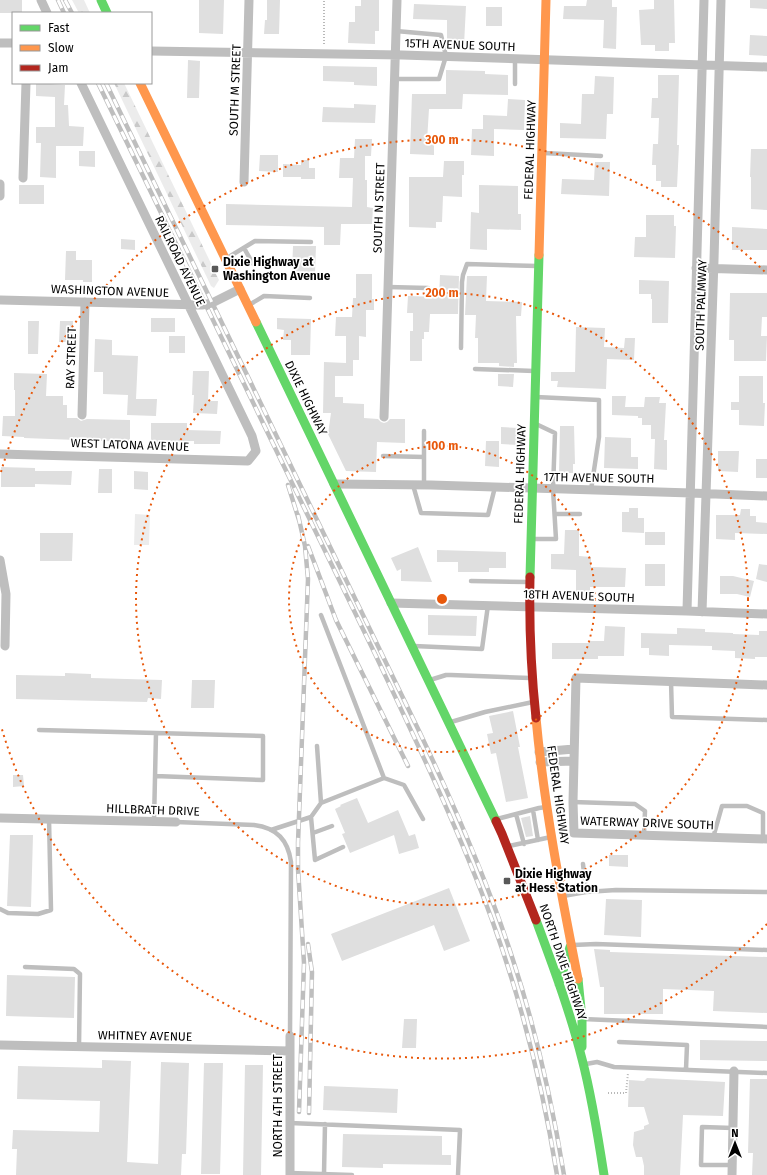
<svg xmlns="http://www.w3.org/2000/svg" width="767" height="1175" font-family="'Fira Sans',sans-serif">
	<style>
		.forest { fill: url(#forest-firs) }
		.park { fill: #ececec }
		.building { fill: #dfdfdf }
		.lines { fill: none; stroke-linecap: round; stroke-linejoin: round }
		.path { stroke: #b9b9b9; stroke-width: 2; stroke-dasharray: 1 2; stroke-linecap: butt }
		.lane { stroke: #bebebe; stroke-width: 4.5 }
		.street { stroke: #bebebe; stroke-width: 9 }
		.fast { stroke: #63d668; stroke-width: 9 }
		.slow { stroke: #ff974d; stroke-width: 9 }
		.jam { stroke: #b3261e; stroke-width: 9 }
		.rail-casing { stroke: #bebebe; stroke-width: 4.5 }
		.rail { stroke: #fff; stroke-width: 3; stroke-dasharray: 9; stroke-linecap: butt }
		.ring { fill: none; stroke: #e8590c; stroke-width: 2; stroke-dasharray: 2 4 }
		.poi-dot { fill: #595959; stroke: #fff; stroke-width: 1.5 }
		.labels { text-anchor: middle; stroke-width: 3.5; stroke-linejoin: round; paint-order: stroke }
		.street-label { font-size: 12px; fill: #000; stroke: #fff }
		.poi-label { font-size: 12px; font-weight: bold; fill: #000; stroke: #fff; text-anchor: start }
		.centre { fill: #e8590c; stroke: #fff; stroke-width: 2 }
		.ring-label { font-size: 12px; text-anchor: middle; font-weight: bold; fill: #e8590c; stroke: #fff; stroke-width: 3.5; stroke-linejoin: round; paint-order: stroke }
	</style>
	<defs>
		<pattern id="forest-firs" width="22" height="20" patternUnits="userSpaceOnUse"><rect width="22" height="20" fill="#ececec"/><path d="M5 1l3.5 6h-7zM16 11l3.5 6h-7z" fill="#c9c9c9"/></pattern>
	</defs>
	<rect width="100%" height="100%" fill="#fff"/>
	<path class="forest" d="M72,0h12l6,13h-11z
		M114,83h10l95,197 -5,8 -3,-2z"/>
	<path class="park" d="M135,514l15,1 -1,30h-15z"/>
	<path class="building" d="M0,0h22v13h-22z
		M199,0h25l-1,34 -24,-1z
		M267,0h13l-1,34h-15l1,-14h2z
		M361,0h18v31h-4v13l-27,-1 1,-21h6v-16h6z
		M587,0h25v7h5l-1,42 -13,-1 1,-28 -41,-1 1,-13h22z
		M654,0h20l1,43h-6v8h-14v-6h-14l-2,-35 15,-1z
		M750,0h17v9l-17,-1z
		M414,4l52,2 -2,39h-17v-25l-34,-1z
		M486,7h16v19h-16z
		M750,35l17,1v20l-18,-1z
		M188,60l12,1 -1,37h-12z
		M323,66l54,1v19l-23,-1v-3l-31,-1z
		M446,70l39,1v3l23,1v20l-45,-1 -1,15h-33l-2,32 7,1v13l-24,-1 2,-60h34z
		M658,75h21l-2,70h2l-2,42h-16v-6h-5v-16h-4l1,-21h5l1,-26h-8l1,-20h6z
		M595,76l19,1 -1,37h-6l-1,25 -46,-1v-15l21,1 1,-30h12z
		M36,83l29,2 -1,20h4l1,21 15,1 -1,19h-27v32l-16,-1 1,-34h-5v-16h19v-30l-19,-1z
		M508,99l17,1 -1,30 -30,-1v27l-23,-1 1,-26h11v-14l24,1z
		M354,104l22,1 -1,18 -53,-1 1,-15 31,1z
		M355,139h17l-1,17h-6v24h2v27l6,1 -1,16h-31l-1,21h-16v-18l-98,-2v-21l126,3 1,-29h-14l1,-20h14z
		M751,149h16v61l-16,-1v-32h-1z
		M79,151h16v16l-16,-1z
		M260,155h18v17l-19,-1z
		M301,160h8v8h6v11h-14v-2h-18v-13l18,1z
		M444,161h20v14h-2v22l-19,-1 -1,26h-6v6l-27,-1v-50h34z
		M595,162h15l-1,34 -48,-2 1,-15 32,1z
		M19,185h25v19h-25z
		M479,185l39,1v28h3v16l-34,-1v21l-17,-1 1,-37 8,1z
		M646,215h28v11h2l-1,32 -41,-1 1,-20h11z
		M732,227l35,2v21h-35z
		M121,239l14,1v10l-14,-1z
		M293,246h23l-1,27h-23z
		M66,251h10v9h16v22h-9v-2h-18z
		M356,274h16v25h2v11h-8v27l-7,-1v24h-6v16h-18v21h8v6l21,1v14l14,1 3,3 3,1 3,-1 3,-3h15v24l-28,-1 -1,30 -30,-1 -18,-37 3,-21h-8l1,-51 22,1v-27h-11l1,-19h16l1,-19h3z
		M440,275l19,1 -1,38h-28l-1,18h-5v7h-2v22h-12v-30h3v-18h-6l1,-17 31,1z
		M467,276h20l-1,25 36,1 -1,14h-5l1,47h-3v4l-15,-1v-3h-21v-25h-3l1,-23h-11z
		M639,280l30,1 -1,42h-16v-24h-1v-5h-12z
		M730,293h37v24h-5l-1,19h6l-1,25h-32v-21h-5z
		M151,318h24v14h-24z
		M277,318l34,1 -1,36h-19v-15h-8l1,-10 -7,-1z
		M28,321h11l-1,33h-10z
		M60,321h13l-1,21h-13z
		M576,327l29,1 -1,19 20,1 1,-10h10l-1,22 -27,-1 -1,30 -49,-2 1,-6h-7v-9h24z
		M169,336h16v17h-16z
		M95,339l17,1v15l26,1 -2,43h21l-1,17 -29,-1 1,-20 -25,-1v-22h-9z
		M193,371h16l-1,30h10l-1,13 -24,-1 1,-18h-2z
		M14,373l33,1 -1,22h17v9h4v13h10l4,3 6,-2 43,1v22l-106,-4v-1l-22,-1 1,-20h12v-26h-1z
		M498,374h16l-1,13 -15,-1z
		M739,376h24v27h2l-1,23 -25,-1v-15h-8v-8h8z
		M612,396h14l-1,11h19l1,-10h15l-1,6h7l-2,37h3v30l-13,-1 1,-30h-4v-14h-9v-7h-4v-2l-26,-1z
		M151,423h36v7l34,1 -1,13h-26v-3l-43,1z
		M560,426h14l1,38h-2v9h-14z
		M501,427l18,1v17l-18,-1z
		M605,437l26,1v19h7v12l-34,-1z
		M486,441h13v26l-14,-1z
		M718,451h21l-1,21 -20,-1z
		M756,459h11v19h-11z
		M1,467l34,1v3h37l-1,14 -36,-1v3h-34z
		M99,469h13v24h-14z
		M134,471l14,1v18l-14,-1z
		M629,508h9v10h6v15l-22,-1v-20h7z
		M741,509h9v7h6v6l11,1v11l-32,-1v7l-19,-1v-24h24z
		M565,530h14v26l12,1v10l35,1 -1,19h-35v6l-14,-1v-22l-25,-1v-15h13z
		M645,532h20v13h-20z
		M40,533h33l-1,28h-32z
		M418,547l14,35 -31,-1v-12l-4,2 -6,-13z
		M437,550l69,2v16h-17v4h-31v-10h-21z
		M645,564h20v22h-20z
		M759,564l8,1v17l-11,-3z
		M720,576h13l21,5 -4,16 -13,-3h-17z
		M428,615l49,1 -1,20 -48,-1z
		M605,626l20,1 -1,29h-26v3h-46v-16h37v-2h15z
		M677,628l28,1v3l28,1v1l26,1v-4h8v26h-12v2l-20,-1v-7l-23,-1v-4l-43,-1v11l-20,-1v-7h-8v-15l36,1z
		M65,673l26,1v4l71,2 -1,19 -13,-1 -1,4 -131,-3v-24l49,1z
		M192,680h23l-1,28h-23z
		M513,711l7,36h-2l10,51 -22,4 -10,-49 -5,1 -4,-20 6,-1 -4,-17z
		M13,775h10l1,11 -11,1z
		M357,798l11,25 30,-13 11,26 6,-2 4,14 -20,6 -5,-19 -44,18 -8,-19 3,-1 -10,-24 6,-3 -1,-1z
		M530,816l3,20 -7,1 -5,-19z
		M10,835h23l-2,72 -24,-1z
		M609,855h19v12l-19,-1z
		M449,888l21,53 -26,10 -10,-26 -92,36 -11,-27z
		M606,899l36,1 -1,37 -37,-2z
		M594,949l16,1v2l157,5v56l-54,-2 1,-20 -51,-2v25h-59v-27h-4z
		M7,975l68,2 -1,41 -68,-2z
		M404,1019h13l-1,29h-14z
		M700,1040l67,1v20l-67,-1z
		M102,1060l29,1 -4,101 31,2 3,-102 28,1 -3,91h-4l-1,21h-165l1,-26h-5l1,-19 86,2 1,-31 -83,-2 1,-33 84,2z
		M204,1063h19l-3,111h-19z
		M245,1065h18l-2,110h-18z
		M647,1078l78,4 -2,34 -40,-1 -3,60h-36v-9l-2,-9h-6l-3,-12 1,-13 10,-3v-3l5,-2 -5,-17h-16l1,-27 15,1z
		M750,1079h17v96h-15l1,-22h-5z
		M324,1086l74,3 -1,24 -74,-3z
		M343,1134l99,2v19h9v10l-68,-1v4l-41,-1z"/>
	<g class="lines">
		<path class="path" d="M324,44v-44
			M608,1093h18l2,-20"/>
		<path class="lane" d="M515,59v25
			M395,79h44l7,-23 -5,-21 -45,-4
			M544,153l57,3
			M244,248l9,16h32
			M227,258l28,-17 56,1
			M388,287l40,1
			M249,305l15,-9 46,2
			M461,348l1,-66 1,-7 4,-11 70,2
			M475,369l59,2
			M536,397l63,3v37l-8,53
			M424,431v54
			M383,456l41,1
			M413,485l8,28 67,2 7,-28
			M555,514h25
			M532,539h24l-3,-50 2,-56 -19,-9
			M471,581l57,1
			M321,615l63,163
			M414,646l68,3 6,-44
			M430,680l16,-5h5l79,3
			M671,681l1,36 95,3
			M451,722l34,-10 48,-10
			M39,730l117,3 -2,89
			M317,746l4,57
			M155,776l108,4v-44l-107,-3
			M573,802l62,2 10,7 -1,24
			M533,810l5,30
			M516,814l8,30
			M311,817l4,43 28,-13
			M497,819l42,-11 7,-1
			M176,822l78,3c23,3 34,15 37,37l-1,174
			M271,830l40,-13 10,-14 63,-25 20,7 19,34
			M313,833l19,-7
			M713,838l9,-32h25l16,7v26
			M509,846l42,-9
			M583,864l3,28
			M563,896l23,-4 30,-2 151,2
			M0,909l8,4 30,1 13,-4 -2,-91
			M573,945l23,-1 171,6
			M25,967l49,2 6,5 -1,73
			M583,1019l184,8
			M619,1042l68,3 -1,24
			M586,1064l11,-2 17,5 153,6
			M290,1123l170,7 -2,45
			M732,1165h-31l1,-38 31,1
			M290,1173l62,2
			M324,1174l1,-50"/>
		<path class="street" d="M41,0l6,13
			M0,43h13
			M151,51l251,4 365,12
			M23,178l3,-95
			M244,182l5,-182
			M0,196v-12
			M696,268l71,2
			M0,300l202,5 10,-2 28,-14
			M82,415l3,-113
			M384,417l13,-417
			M0,454l248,7 8,-10 -4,-15 -171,-353
			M334,484l97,1 260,8 76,3
			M0,560l6,34 -1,52
			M391,603l296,8 80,3
			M687,611c7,-204 10,-407 17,-611
			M702,612l12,-352 7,-260
			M767,685l-191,-7 -3,124 1,31 193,6
			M539,752l35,-3
			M540,762l34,-1
			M0,818l176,4
			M0,1045l290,6
			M290,1175v-139
			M732,1175l2,-104"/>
		<path class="fast" d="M101,0l6,13
			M256,322l240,499
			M530,577l9,-322
			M536,920c17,46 34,91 46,139 10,38 16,77 22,116
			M578,979l4,40v28
			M559,984l11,-37"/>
		<path class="slow" d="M140,83l116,239
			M539,255l7,-255
			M536,718c8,88 25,175 42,261"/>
		<path class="jam" d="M530,577c-1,47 1,94 6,141
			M496,821l6,13 34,86"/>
		<defs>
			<path id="rail" d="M58,0l6,13
				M65,0l7,13
				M98,83l278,573c41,87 83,174 116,264 30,83 51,168 65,255
				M106,83l314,650c35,74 68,149 93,227 23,70 39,142 51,215
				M288,485l11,35
				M298,515l7,31 3,33 -10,264v26l6,94 -5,149
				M308,546l28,74 72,146
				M308,944l4,28 -3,141"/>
		</defs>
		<use href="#rail" class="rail-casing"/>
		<use href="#rail" class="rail"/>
	</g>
	<g class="ring">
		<circle cx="442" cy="599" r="153"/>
		<circle cx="442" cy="599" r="306"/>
		<path d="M767 924A459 459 0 0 1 1 726M1 472A459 459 0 0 1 767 274"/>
	</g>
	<g class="poi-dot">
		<rect x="211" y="265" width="8" height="8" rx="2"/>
		<rect x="503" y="877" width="8" height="8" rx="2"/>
	</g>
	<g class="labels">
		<g class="street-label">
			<text transform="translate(460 45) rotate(2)" y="4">15TH AVENUE SOUTH</text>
			<text transform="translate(235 90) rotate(-88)" y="4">SOUTH M STREET</text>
			<text transform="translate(530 150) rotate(-88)" y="4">FEDERAL HIGHWAY</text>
			<text transform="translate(379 208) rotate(-88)" y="4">SOUTH N STREET</text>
			<text transform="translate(180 261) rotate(64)" y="4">RAILROAD AVENUE</text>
			<text transform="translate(110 291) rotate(2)" y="4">WASHINGTON AVENUE</text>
			<text transform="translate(701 305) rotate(-88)" y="4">SOUTH PALMWAY</text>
			<text transform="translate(71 358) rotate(-88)" y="4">RAY STREET</text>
			<text transform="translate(306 398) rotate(64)" y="4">DIXIE HIGHWAY</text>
			<text transform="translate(130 445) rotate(2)" y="4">WEST LATONA AVENUE</text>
			<text transform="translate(520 474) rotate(-88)" y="4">FEDERAL HIGHWAY</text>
			<text transform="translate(599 478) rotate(1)" y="4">17TH AVENUE SOUTH</text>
			<text transform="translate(579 596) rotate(2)" y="4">18TH AVENUE SOUTH</text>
			<text transform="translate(558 795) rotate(82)" y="4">FEDERAL HIGHWAY</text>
			<text transform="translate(153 810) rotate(2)" y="4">HILLBRATH DRIVE</text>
			<text transform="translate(647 823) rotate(2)" y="4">WATERWAY DRIVE SOUTH</text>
			<text transform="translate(563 962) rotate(71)" y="4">NORTH DIXIE HIGHWAY</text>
			<text transform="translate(145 1036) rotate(1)" y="4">WHITNEY AVENUE</text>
			<text transform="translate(278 1106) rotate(-90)" y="4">NORTH 4TH STREET</text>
		</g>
		<g class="poi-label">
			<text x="223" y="266">Dixie Highway at<tspan x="223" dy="14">Washington Avenue</tspan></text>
			<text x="515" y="878">Dixie Highway<tspan x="515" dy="14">at Hess Station</tspan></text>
		</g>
	</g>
	<circle cx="442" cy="599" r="6" class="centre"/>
	<g class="ring-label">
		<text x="442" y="144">300 m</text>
		<text x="442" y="297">200 m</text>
		<text x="442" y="450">100 m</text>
	</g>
	<rect x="12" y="12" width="140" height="72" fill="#ffffff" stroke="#999999"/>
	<rect x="20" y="25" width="20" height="6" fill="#63d668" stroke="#999999"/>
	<text x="48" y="32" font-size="12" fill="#000000">Fast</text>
	<rect x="20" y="45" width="20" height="6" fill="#ff974d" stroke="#999999"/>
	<text x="48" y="52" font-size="12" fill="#000000">Slow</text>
	<rect x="20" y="65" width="20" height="6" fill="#b3261e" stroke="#999999"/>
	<text x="48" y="72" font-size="12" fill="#000000">Jam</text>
	<g transform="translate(735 1143)" stroke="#ffffff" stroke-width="3" paint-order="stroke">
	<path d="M0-3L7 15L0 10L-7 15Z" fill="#000000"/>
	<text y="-6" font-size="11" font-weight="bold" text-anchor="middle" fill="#000000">N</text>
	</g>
</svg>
